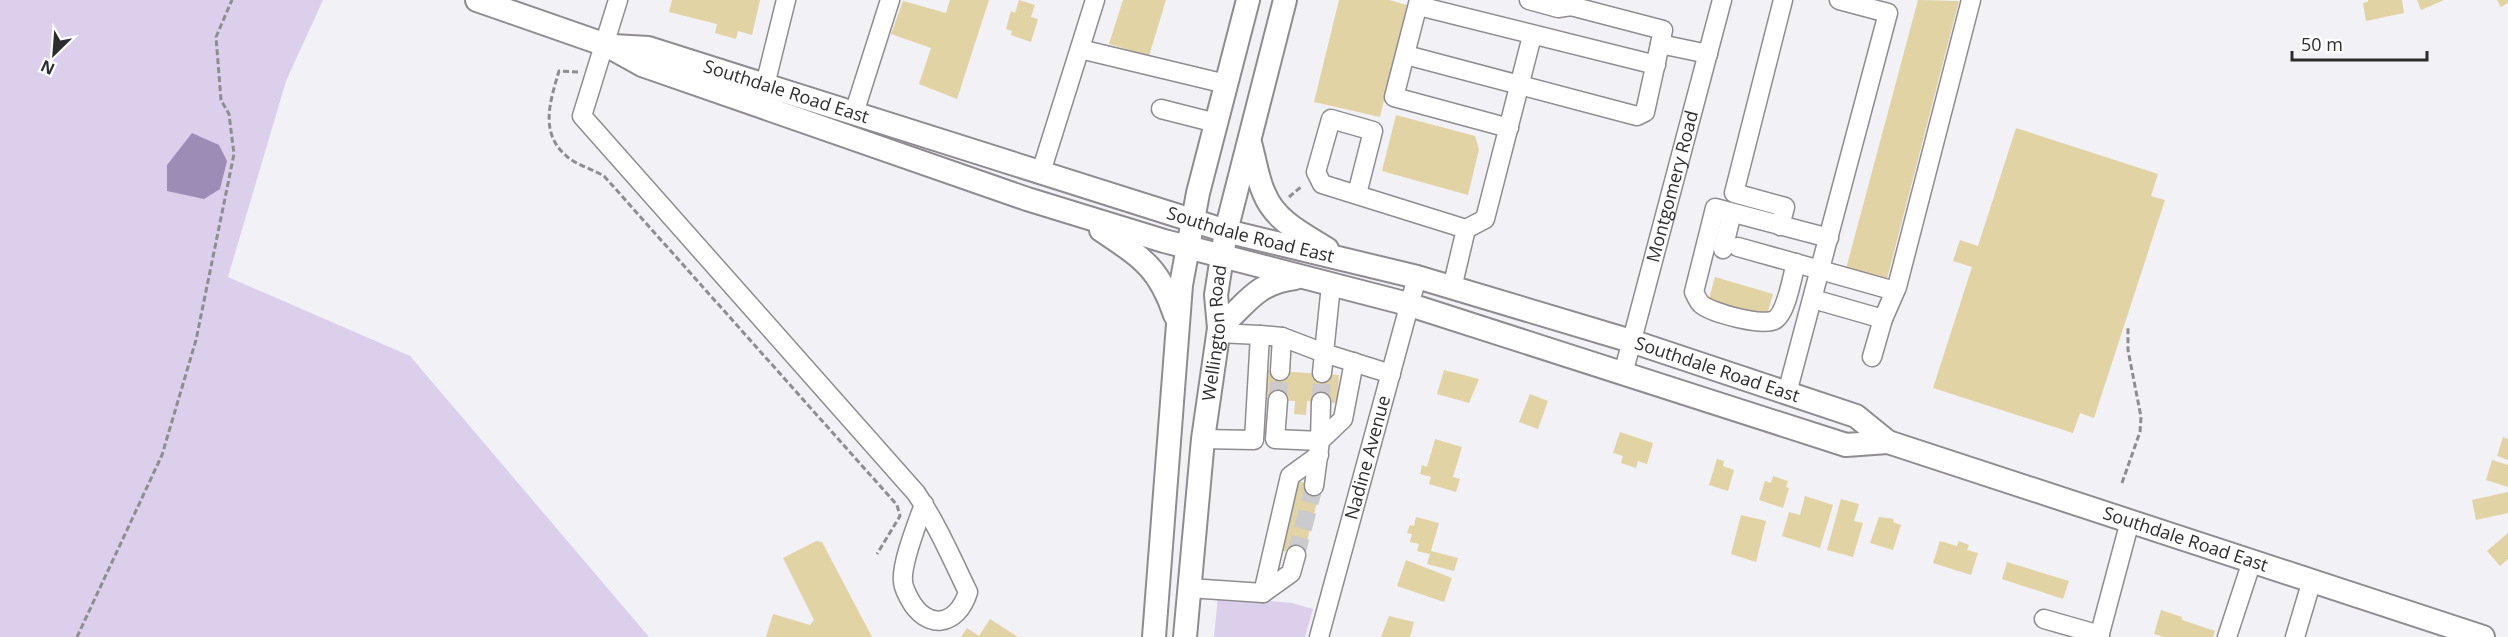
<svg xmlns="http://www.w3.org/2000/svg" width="2508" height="637" font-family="'Open Sans',sans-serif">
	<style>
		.green { fill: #dbcfec }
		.water { fill: #9d8cb6 }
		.building { fill: #e1d3a4 }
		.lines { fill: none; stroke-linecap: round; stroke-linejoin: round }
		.minor-tunnel { stroke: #cbcacd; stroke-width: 18; stroke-dasharray: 18 9; stroke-linecap: butt }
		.minor-casing { stroke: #8e8c90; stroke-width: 21 }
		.major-casing { stroke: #8e8c90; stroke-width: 26 }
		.path { stroke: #8e8d90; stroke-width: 3; stroke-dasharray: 6 3; stroke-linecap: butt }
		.minor { stroke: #fff; stroke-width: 18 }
		.major { stroke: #fff; stroke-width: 22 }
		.labels { text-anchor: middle; stroke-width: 5; stroke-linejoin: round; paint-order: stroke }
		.street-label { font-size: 18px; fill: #2d2c2e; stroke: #fff }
	</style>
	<rect width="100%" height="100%" fill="#f2f1f5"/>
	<path class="green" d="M0,0h323l-37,81 -58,196 182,79 239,281h-649z
		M1218,596l74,7 21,6 -8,28h-91z"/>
	<path class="water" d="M192,133l27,12 8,16 -7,28 -16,10 -37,-8v-26z"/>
	<path class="building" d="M672,0h88l-8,35 -14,-4 -2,8 -21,-6 2,-9 -48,-12z
		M950,0h39l-32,99 -38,-15 12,-36 -40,-14 12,-33 43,12z
		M1019,0l16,5 -4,12 7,2 -7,23 -20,-7 1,-4 -6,-2 5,-18 4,2z
		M1123,0h43l-17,56 -40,-12z
		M1339,0h50l18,5 -27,112 -66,-15z
		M1918,0l41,1 -72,278 -41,-10z
		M2368,0h34l2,13 -38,8 -3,-18 5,-1z
		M2417,0h27l-23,10z
		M2497,0h11v3l-7,4z
		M1396,115l79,21 4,13 -11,46 -86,-24z
		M2016,128l142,46 -7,22 14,4 -71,218 -14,-5 -7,20 -140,-45 39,-121 -19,-6 7,-21 18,6z
		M1715,277l58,17 -8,28 -58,-16z
		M1263,370l76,5 -2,28 -30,-2 -1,14 -12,-1 1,-13 -34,-2z
		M1444,370l35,9 -10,24 -32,-9z
		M1530,394l18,7 -10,28 -19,-7z
		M1620,432l33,11 -6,21 -9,-3 -2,7 -15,-5 2,-7 -10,-3z
		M2503,437l5,2v21l-11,-4z
		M1435,439l27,8 -9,30 7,2 -4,13 -27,-8 2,-7 -11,-3 2,-9 5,2z
		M1717,459l7,2 -1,5 11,4 -6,21 -19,-6z
		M2492,460l16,5v22l-22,-7z
		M1773,476l15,5 -2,6 3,1 -6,20 -24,-8 6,-19 6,2z
		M1298,481l23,6 -18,69 -23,-6z
		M2508,492v21l-32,7 -4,-20z
		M1805,496l28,9 -13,43 -38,-12 7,-24 11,3z
		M1841,499l18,5 -5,17 9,2 -10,34 -26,-7z
		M1741,515l25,6 -10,41 -25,-8z
		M1416,517l23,6 -8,28 27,7 -4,13 -27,-7 3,-10 -13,-3 2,-7 -9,-2 2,-8 -5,-1 3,-8 4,1z
		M1879,517l15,2 -1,3 8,3 -8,25 -23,-7z
		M2508,533v26l-8,7 -13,-15z
		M816,541l6,1 50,95h-106l7,-23 37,11 4,-5 -31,-62z
		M1940,541l17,5 2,-5 10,4 -2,5 11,3 -7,22 -38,-12z
		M1406,560l46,18 -8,24 -47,-16z
		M2007,562l62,19 -6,18 -61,-20z
		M2161,610l21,7v3l33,11 -2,6h-49l-10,-3z
		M1389,616l25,6 -4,15h-29z
		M990,619l28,18h-57l6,-9 12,8z"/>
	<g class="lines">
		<path class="minor-tunnel" d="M1278,400l2,-29
			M1321,402l1,-29
			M1296,555l18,-69"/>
		<defs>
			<g id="minor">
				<path d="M618,0l-36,116 334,377c21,31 36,66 52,99 -11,35 -42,39 -59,6 -3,-6 -6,-11 -6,-17 -2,-18 15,-59 21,-77"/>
				<path d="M1419,0l-25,97 115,31"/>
				<path d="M1529,0l29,8 13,-2 92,24 -3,14"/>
				<path d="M1419,6l237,59"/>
				<path d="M1080,49l146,35"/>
				<path d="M1406,55l231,61 8,-4 15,-68 48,10"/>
				<path d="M765,85l21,-85"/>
				<path d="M1161,109l55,14"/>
				<path d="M854,113l36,-113"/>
				<path d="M1041,172l54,-172"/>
				<path d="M1357,194l16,-63 -42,-12 -15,53 6,12 144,45 -14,59"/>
				<path d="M1780,226l5,-19 -51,-14 49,-193"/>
				<path d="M1466,229l19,-10 47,-183"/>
				<path d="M1738,247l157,44"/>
				<path d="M1723,249l9,-36"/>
				<path d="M1796,263c-4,14 -9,47 -20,56 -9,9 -65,-6 -75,-15 -3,-3 -5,-8 -7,-12l21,-84 114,30"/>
				<path d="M1331,285l-7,68 67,21"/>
				<path d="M1813,299l70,20"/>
				<path d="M1218,333l42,2"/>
				<path d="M1872,357l11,-38 14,-32 74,-287"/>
				<path d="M1280,371l2,-34"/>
				<path id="s1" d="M1623,374l99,-374"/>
				<path d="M1787,393l101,-380 -49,-13"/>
				<path d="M1278,400l-3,39 45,2 1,-39"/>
				<path d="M1203,439l51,1 6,-105 22,2 42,16 -2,20"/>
				<path d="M1314,486l6,-45 23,-22 11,-57"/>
				<path d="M1189,588l74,5 28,-20 5,-18"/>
				<path d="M1263,593l27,-117 29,-21"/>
				<path d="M2044,619l56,16"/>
				<path id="s2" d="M1319,637l98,-360"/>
				<path d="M2099,637l31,-116"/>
				<path d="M2227,637l25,-76"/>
				<path d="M2295,637l17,-57"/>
			</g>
			<g id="major">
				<path id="s3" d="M477,0l129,45 36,20 385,134 137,42 240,62 442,142 42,-3 595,195"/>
				<path id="s4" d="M613,46l35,2 578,183 191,46 214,64 225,75 32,26"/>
				<path d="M1250,143c5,17 7,35 14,50 11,28 39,41 63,56"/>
				<path d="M1101,230c40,27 58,37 74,85"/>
				<path d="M1219,328c28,-24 36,-45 76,-50"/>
				<path d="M1154,637l27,-352 17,-92 50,-193"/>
				<path id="s5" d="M1185,637l18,-198 16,-111 -3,-33 10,-64 59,-231"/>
			</g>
		</defs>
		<use href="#minor" class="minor-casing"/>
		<use href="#major" class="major-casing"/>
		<path class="path" d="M578,72l-19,-1c-9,31 -21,64 11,88 10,7 24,11 34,17l293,329 3,11 -23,38
			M1289,197l13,-11
			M2122,483l18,-51 1,-15 -13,-67v-23
			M77,637l85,-182 34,-115 38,-186 -5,-40 -8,-14 -5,-63 16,-37"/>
		<use href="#minor" class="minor"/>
		<use href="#major" class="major"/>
	</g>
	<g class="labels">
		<g class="street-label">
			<text dy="6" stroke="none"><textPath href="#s4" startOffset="180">Southdale Road East</textPath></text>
			<text dy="6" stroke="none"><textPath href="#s1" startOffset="194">Montgomery Road</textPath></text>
			<text dy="6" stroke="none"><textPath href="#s4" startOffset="666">Southdale Road East</textPath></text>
			<text dy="6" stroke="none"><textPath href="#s5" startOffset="306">Wellington Road</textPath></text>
			<text dy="6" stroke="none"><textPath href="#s4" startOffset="1152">Southdale Road East</textPath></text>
			<text dy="6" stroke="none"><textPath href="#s2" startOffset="186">Nadine Avenue</textPath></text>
			<text dy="6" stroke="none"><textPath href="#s3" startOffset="1796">Southdale Road East</textPath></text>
		</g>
	</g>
	<g transform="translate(54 54) rotate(205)" stroke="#ffffff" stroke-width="4.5" paint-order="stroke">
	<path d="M0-4.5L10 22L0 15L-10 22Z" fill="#2d2c2e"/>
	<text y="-9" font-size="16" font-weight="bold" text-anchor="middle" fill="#2d2c2e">N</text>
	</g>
	<path d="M2292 51v9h135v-9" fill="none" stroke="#2d2c2e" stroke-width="3"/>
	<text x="2301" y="51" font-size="18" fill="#2d2c2e" stroke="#ffffff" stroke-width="4.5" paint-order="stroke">50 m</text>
</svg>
